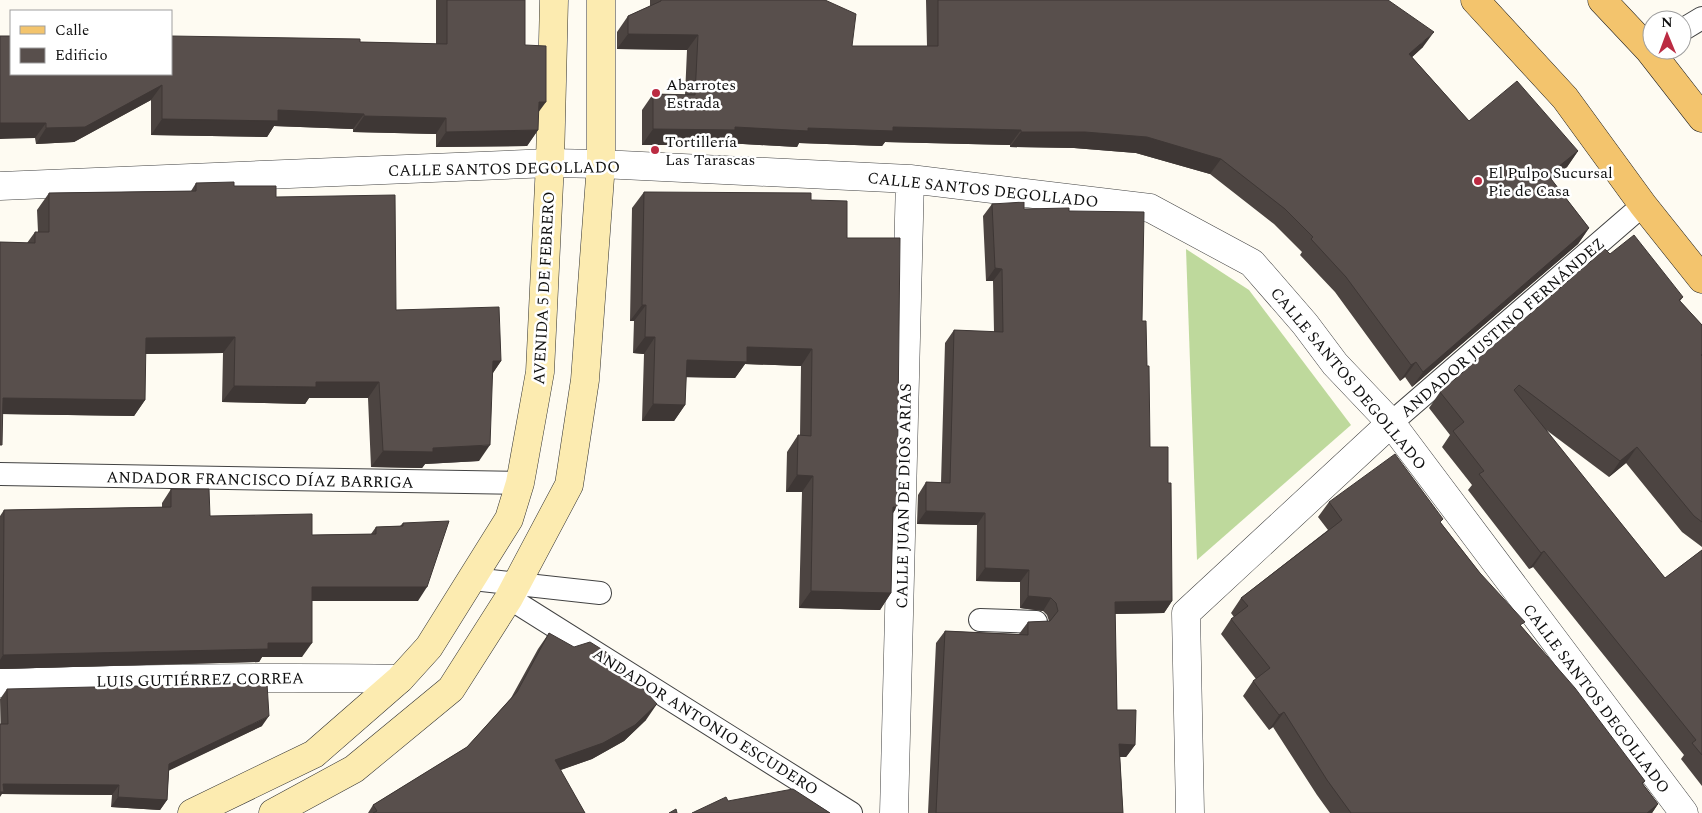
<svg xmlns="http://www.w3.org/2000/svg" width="1702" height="813" font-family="Spectral,serif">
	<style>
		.forest { fill: #bed99c }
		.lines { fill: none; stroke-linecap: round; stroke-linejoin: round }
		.lane-casing { stroke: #424242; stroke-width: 24 }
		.street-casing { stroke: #424242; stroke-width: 29 }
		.secondary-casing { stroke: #313131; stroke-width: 29 }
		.primary-casing { stroke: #202020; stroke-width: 29 }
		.lane { stroke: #fff; stroke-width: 22 }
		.street { stroke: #fff; stroke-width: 28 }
		.secondary { stroke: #fcebb0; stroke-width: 28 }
		.primary { stroke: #f3c46d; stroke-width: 28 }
		.wall { fill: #4c4441 }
		.shaded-wall { fill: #3e3735 }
		.building { fill: #584f4c; stroke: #3e3735 }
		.poi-dot { fill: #bb2b42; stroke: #fff; stroke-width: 2 }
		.labels { text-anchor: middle; stroke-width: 5; stroke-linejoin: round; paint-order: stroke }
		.poi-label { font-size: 16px; fill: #0f0f0f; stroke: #fff; text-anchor: start }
		.street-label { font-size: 16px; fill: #0f0f0f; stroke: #fff }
	</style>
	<rect width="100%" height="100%" fill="#fefbf2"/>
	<path class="forest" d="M1186,249l63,41 102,135 -154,135z"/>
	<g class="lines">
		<defs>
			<path id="lane" d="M1682,30l20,-12
				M1391,423l252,-218
				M0,474l520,9
				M473,579l127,14
				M509,598l342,215
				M980,620l56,2"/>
			<path id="street" d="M0,186l550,-23 51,1 309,15 240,29 102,55 53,61 30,40 56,59 293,390
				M0,683c133,-4 266,-7 400,-4
				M894,813l16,-634
				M1190,813l-4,-200 205,-190"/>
			<path id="secondary" d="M192,813l122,-59 86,-75 29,-32 80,-128 11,-36 20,-111 10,-209 4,-163
				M273,813l81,-44 97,-80 58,-91 60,-113 16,-105 16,-216v-164"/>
			<path id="primary" d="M1475,0l90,98 78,107 59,74
				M1602,0l47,50 53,68"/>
		</defs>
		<use href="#lane" class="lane-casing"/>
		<use href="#street" class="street-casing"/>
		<use href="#secondary" class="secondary-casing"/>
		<use href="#primary" class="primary-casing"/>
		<use href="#lane" class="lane"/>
		<use href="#street" class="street"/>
		<use href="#secondary" class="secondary"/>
		<use href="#primary" class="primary"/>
	</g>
	<path class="wall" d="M436,0h89v45l13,68v17l-11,16 -91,1v-13l-83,-2v-3l-79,-3 -7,11 -116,-2v-35l-77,42 -38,2 -1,-6 -24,-64 349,-32 76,2z
		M650,0h175l27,46h75l-1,-46h462l35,47 -11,10 57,64 109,30 -11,16 -16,12 38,49 -11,16 -166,143 -7,-10 -5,4 -65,-89 -35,-37 2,-3 -28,-28 -64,-50 -74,-21 -62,-5 -64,-1v-2l-125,-3 -3,4 -83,-3 -2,4 -71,-4 -2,2h-82v-35l11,-16 32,1 2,-45 -70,-1v-17l11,-16 22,-10z
		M196,183l38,3 42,11 120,113 105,51 -8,12 -14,88 -54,3 -3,4 -51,-1 -3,-69h-59l-4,6 -83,-2 1,-49 -78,1v46l-11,16 -131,-2 -3,-172 27,1 8,-11h3l-1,-22 12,-17 142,-2z
		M644,192l167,8 36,38 50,269 -4,6 -2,80 -11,17 -81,-2 3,-116h-16l1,-40 11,-17 2,1 1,-70 -56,-2 -10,14 -49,-1 -1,28 -11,16h-32l2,-67 -11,-1 1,-32h-4l2,-113z
		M992,204l32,5 45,2 73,110 5,45 3,81 18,36 4,118 -8,12 -49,1 2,96 18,35 -9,12h-6l3,56h-195l8,-170 9,-12 74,3 9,-12 21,-1 -2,-6 -4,-4 -23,-3v-26l-44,-1 1,-56 -60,-1 1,-29 8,-13 15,1 4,-140 9,-13 40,2 -1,-51h-7l-3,-65z
		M1683,297l-3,4 22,24v222l-20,-15 -56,-69 -17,14 -64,-48 120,149 37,-28v236l-21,-27 3,-4 -151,-188 -4,2 -61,-79 4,-5 -30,-38 8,-12 -21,-27 11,-16z
		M171,489l39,27 102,19 59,-1 5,-7 24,-1 3,-3 15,78h-106l-10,56h-40l-3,5 -259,7v-153l4,-6 158,-3v-4z
		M1329,502l112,21 81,104 123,154 -2,3 15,20 -6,9h-322l-13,-18 -44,-68 -4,3 -26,-34 10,-15 3,-2 -35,-45 10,-15 3,-2 -3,-4 10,-15 87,-68 -10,-13z
		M549,633l97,87 -22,21 -32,18 -32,11 25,43h-217l5,-8 94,-58 44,-49 27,-49z
		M7,689l255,37 -93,44 -2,30 -7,10 -49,-3 1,-12 -110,-1 -2,-95z"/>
	<path class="shaded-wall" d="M1434,32l-11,15 -25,23 11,-16z
		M628,34l70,1 -11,15 -70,-1z
		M162,85l-11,15 -77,42 -38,2 10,-16z
		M539,102h7l-11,15z
		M278,110l86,4 -11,15 -79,-3 -7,11 -116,-2 11,-16z
		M364,116l82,2 -10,16 -83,-2z
		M0,123h46l-11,15 -35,1z
		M735,127l73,1 85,-1 128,3 -11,15 -125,-3 -3,4 -83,-3 -2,4 -71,-4 -2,2h-82l11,-16z
		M538,130l-11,16 -91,1 10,-15z
		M1021,132h64l62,5 74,22 -11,15 -74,-21 -62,-5 -64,-1z
		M1578,151l-11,16 -30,23 11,-15z
		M1589,228l-11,16 -166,143 11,-15z
		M995,268l7,1 -9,12h-7z
		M642,305h4l-12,16h-4z
		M235,337l-12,16 -89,1 12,-16z
		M645,337h10l-11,17 -11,-1z
		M747,347l65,2 -11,17 -56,-2 -10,14 -60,-1 12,-17z
		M493,361h8l-11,16z
		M1416,362l-11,15 -5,4 11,-16z
		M316,382h63l-11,16h-59l-4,6 -83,-2 12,-16z
		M3,398l142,2 -11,16 -134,-2z
		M653,404l32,1 -11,16h-32z
		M490,445l-11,16 -54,3 -3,4 -51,-1 12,-16z
		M1637,447l-11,16 -17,14 11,-16z
		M797,475l16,1 -11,16h-16z
		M893,507h4l-11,16z
		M926,511l59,2 -8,12 -60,-1z
		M1544,551l-11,16 -4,2 12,-16z
		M985,568l44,2 -9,12 -44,-1z
		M312,587h115l-9,14h-116z
		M811,591l80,2 -11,17 -81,-2z
		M1028,596l23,2 -8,13 -23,-3z
		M1172,601l-8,12 -58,1 9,-12z
		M268,643h44l-10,14h-40l-3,5 -259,7v-9l3,-5z
		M657,704l-11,16 -22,21 -32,18 -48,17 11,-16z
		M1284,712l-11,15 -4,3 10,-15z
		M269,716l-7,10 -100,48 7,-10z
		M1119,744l16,1 -9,12 -16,-1z
		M3,784l116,1 -7,10 -110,-1 -2,3v-9z
		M118,797l49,3 -7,10 -49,-3z
		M1658,804l-6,9h-5z"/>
	<path class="building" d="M447,0h78v45l21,1v56h-7l-1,28 -92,2v-14l-82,-2v-2l-86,-4v11l-116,-2v-34l-77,42 -39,1v-5h-46v-87h11v38h160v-38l189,3v3l87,2z
		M661,0h164l31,14 -4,32h86v-46h450l46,32 -25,22 60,67 48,-40 61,70 -30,24 41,53 -166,144 -7,-10 -5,3 -65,-88 -35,-38 2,-2 -28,-28 -64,-50 -74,-22 -62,-5h-64v-2l-128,-3v4l-85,-3v3l-73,-4v3l-82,-1v-35l42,1 3,-60 -70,-1v-18l33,-15z
		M234,182v4h42v11l119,-2 1,115 103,-3 2,54h-8l-3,84 -57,3v4l-50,-1 -4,-69h-63v5l-82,-1 1,-49 -89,1 -1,62 -142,-2 -1,47h-2v-203l35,1v-11h14v-39l147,-2v-8z
		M644,192l167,1v7l36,1v37h53l-3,269h-4l-2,86 -80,-2 2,-115 -16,-1 1,-40 13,1 1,-87 -65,-2v15l-60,-2 -2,45 -32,-1 2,-67h-10l1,-32h-4z
		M1024,202v7l45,-1v3l75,1 -2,109h4l1,45h2l1,81h18v36h3l1,118 -57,1 2,108h19l-1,35 -16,-1 4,69h-187l9,-182 83,4v-13l22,-1 8,-10 -2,-8 -5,-5 -23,-2 1,-26 -44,-2v-55l-59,-2v-29l24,1 4,-153 49,2 -1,-63 -7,-1 -3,-64z
		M1634,235l49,62 -4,3 23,25v29l-1,1 1,1v166l-8,-6 -57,-69 -17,14 -101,-76 -5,5 151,188 37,-28v205l-10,-12 4,-3 -152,-189 -3,2 -62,-79 5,-3 -31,-40 11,-9 -24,-30 165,-143 5,5z
		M1395,454l48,65 -3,3 40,51 45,49 -5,3 55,63 70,93 -3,2 16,21 -11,9h-296l-24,-33 -43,-68 -5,3 -26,-34 17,-13 -39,-49 17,-13 -7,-8 101,-78 -13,-18z
		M171,489h38l1,27 102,-2v21l64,-1v-7l27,-1v-3l46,-2 -22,66h-115v56h-44v6l-265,6 1,-145 167,-3z
		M549,633l25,14 16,-5 24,15 43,47 -22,21 -32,18 -48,17 30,53h-212l4,-2 -4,-6 94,-58 50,-55z
		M267,683l2,33 -100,48 -2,36 -49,-3 1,-12 -116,-1 1,8h-4v-68h8l-1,-35z
		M793,789l37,24h-138l34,-16 2,4z
		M676,809l1,4h-8z"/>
	<g class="poi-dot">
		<circle cx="656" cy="93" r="5"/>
		<circle cx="655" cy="150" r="5"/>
		<circle cx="1478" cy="181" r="5"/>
	</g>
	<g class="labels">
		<g class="poi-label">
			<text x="666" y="90">Abarrotes<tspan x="666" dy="18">Estrada</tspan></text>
			<text x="665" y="147">Tortillería<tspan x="665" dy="18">Las Tarascas</tspan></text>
			<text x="1488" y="178">El Pulpo Sucursal<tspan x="1488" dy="18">Pie de Casa</tspan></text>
		</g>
		<g class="street-label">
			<text transform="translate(504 168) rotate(-1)" y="6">CALLE SANTOS DEGOLLADO</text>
			<text transform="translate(983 189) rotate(6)" y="6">CALLE SANTOS DEGOLLADO</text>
			<text transform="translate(543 288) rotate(-87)" y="6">AVENIDA 5 DE FEBRERO</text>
			<text transform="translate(1502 327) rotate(-41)" y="6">ANDADOR JUSTINO FERNÁNDEZ</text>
			<text transform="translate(1349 378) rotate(50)" y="6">CALLE SANTOS DEGOLLADO</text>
			<text transform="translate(260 479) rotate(1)" y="6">ANDADOR FRANCISCO DÍAZ BARRIGA</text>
			<text transform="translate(903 496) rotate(-89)" y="6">CALLE JUAN DE DIOS ARIAS</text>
			<text transform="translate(200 679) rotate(-1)" y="6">LUIS GUTIÉRREZ CORREA</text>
			<text transform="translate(1597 698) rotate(53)" y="6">CALLE SANTOS DEGOLLADO</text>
			<text transform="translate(706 721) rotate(32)" y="6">ANDADOR ANTONIO ESCUDERO</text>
		</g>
	</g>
	<rect x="10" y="10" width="162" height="65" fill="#ffffff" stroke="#9f9f9f"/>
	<rect x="20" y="26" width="25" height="8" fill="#f3c46d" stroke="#9f9f9f"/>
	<text x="55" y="35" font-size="15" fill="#0f0f0f">Calle</text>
	<rect x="20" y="48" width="25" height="15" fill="#584f4c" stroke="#9f9f9f"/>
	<text x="55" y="60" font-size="15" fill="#0f0f0f">Edificio</text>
	<g transform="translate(1667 35) rotate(359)"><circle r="24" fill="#ffffff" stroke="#9f9f9f"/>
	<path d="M0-4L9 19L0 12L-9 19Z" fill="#bb2b42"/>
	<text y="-8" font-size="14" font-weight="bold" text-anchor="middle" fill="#0f0f0f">N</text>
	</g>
</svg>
